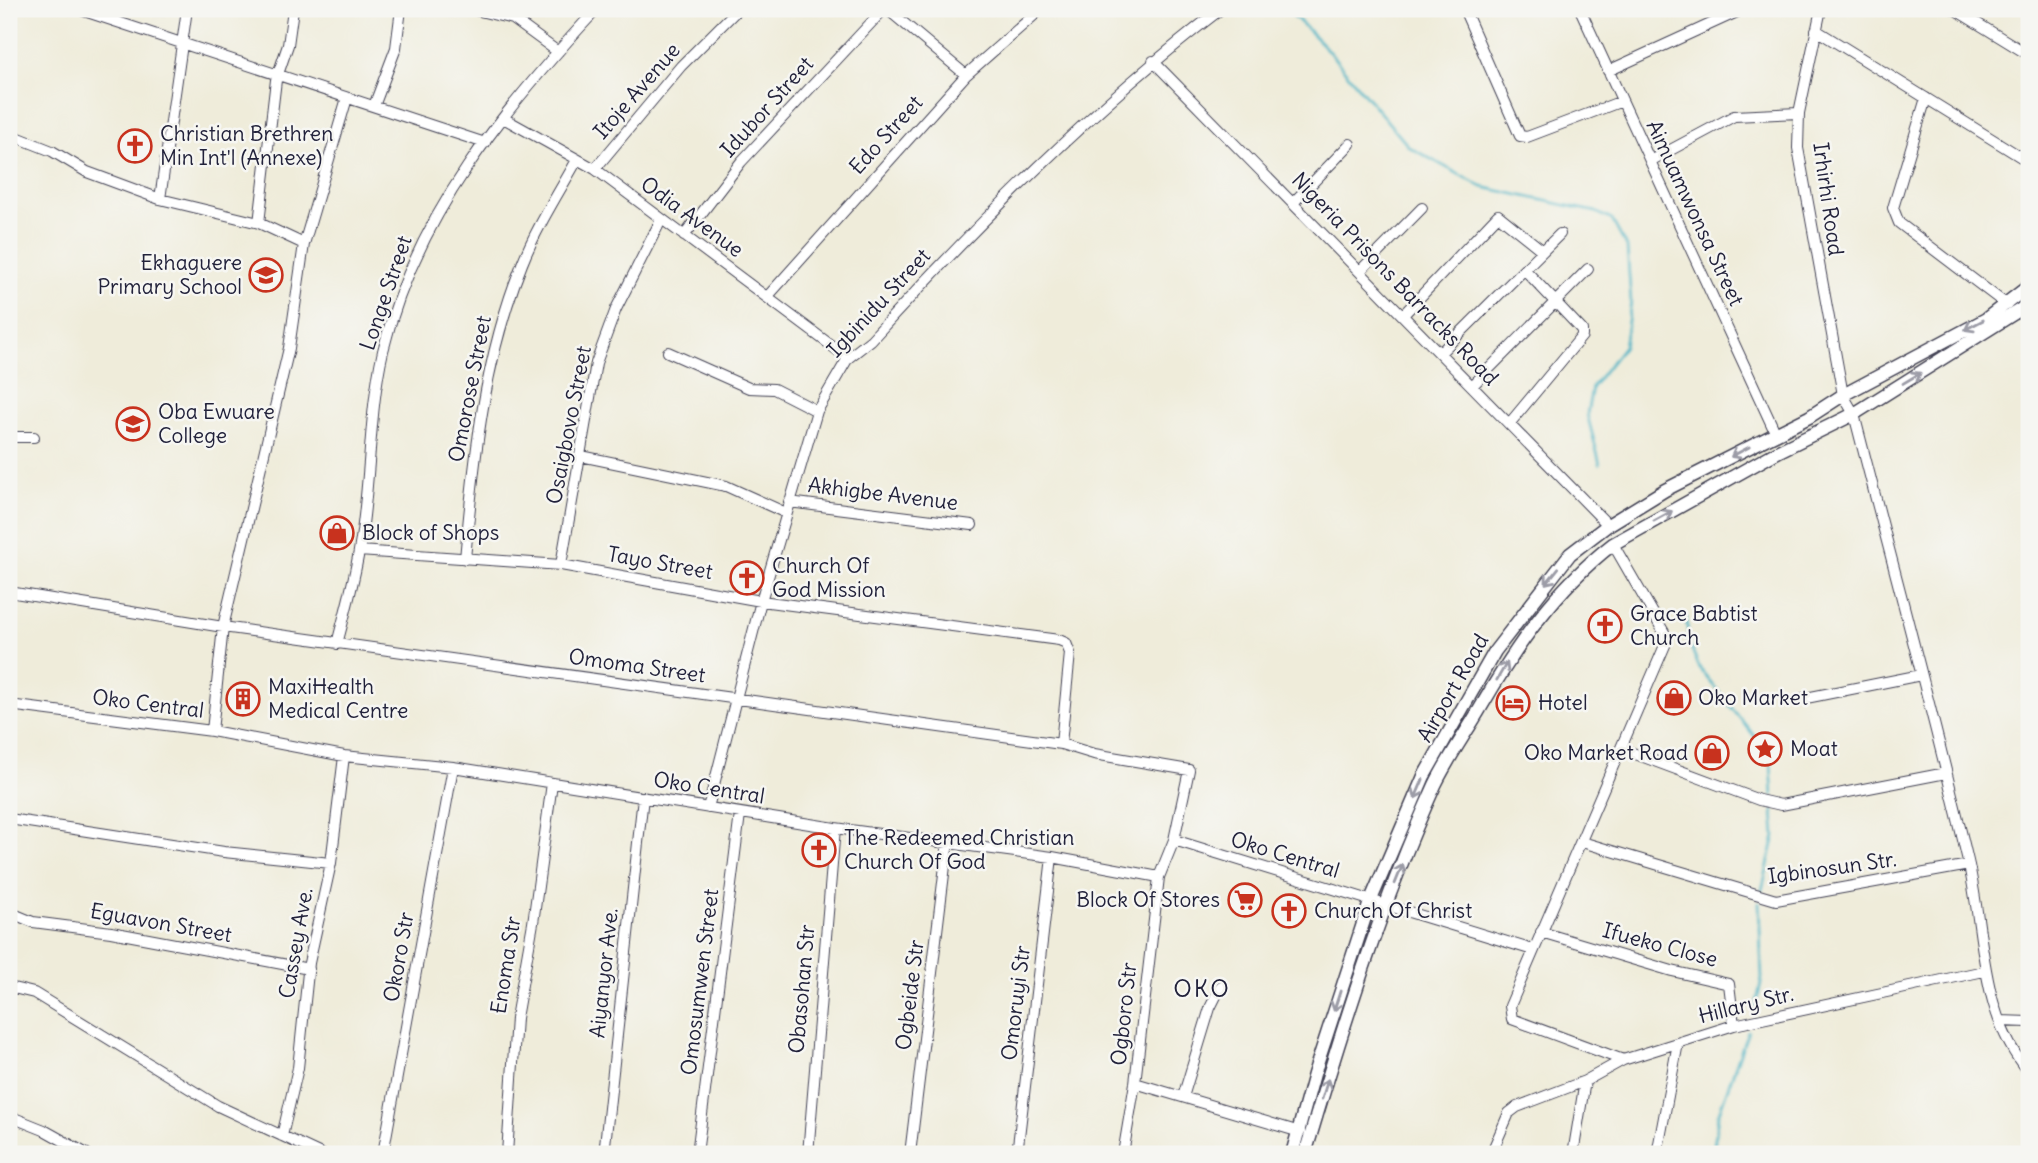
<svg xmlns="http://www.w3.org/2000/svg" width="2038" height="1163" font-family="Delius,sans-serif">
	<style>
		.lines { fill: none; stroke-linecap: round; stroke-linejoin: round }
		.stream { stroke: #49b4c6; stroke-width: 2.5 }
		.minor-casing { stroke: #414053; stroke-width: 12 }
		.major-casing { stroke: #414053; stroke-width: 15 }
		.minor { stroke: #fff; stroke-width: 10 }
		.major { stroke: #fff; stroke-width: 12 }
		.oneway { stroke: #9c9ca7 }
		.labels { text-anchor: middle; stroke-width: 5; stroke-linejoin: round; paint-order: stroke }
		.street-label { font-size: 21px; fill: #22223b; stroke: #f6f6f2 }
		.poi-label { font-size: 21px; fill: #22223b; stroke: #f6f6f2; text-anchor: start }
		.quarter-label { font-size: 24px; letter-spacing: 2px; fill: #22223b; stroke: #f6f6f2 }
	</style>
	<rect width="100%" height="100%" fill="#f6f6f2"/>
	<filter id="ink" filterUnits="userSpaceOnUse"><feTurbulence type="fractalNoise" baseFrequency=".0143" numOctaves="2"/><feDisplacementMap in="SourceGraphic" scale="14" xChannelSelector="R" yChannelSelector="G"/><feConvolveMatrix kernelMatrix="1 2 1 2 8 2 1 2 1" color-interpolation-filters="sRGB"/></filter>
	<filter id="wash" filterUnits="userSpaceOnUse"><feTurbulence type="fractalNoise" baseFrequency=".00686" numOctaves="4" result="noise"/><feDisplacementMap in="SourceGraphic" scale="28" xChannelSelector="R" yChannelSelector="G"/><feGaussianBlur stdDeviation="1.57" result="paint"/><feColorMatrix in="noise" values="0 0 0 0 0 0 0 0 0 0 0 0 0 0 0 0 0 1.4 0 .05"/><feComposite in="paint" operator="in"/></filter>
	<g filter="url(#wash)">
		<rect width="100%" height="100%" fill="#efecda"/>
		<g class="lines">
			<path class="stream" d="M1287,9l38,38 84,100 73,40 114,25 16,8 15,28 4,54 -7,44 -32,41 -5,27 13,50
				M1686,617l3,26 11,26 60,74 11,21 2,32
				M1762,890l13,-54 -2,-25
				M1756,1007l6,-29 -3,-75
				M1713,1154l5,-39 30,-84"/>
		</g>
	</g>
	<g filter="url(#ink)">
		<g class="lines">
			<defs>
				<path id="minor" d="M78,9l407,134
					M471,9l42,10 45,33
					M887,9l79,66
					M1464,9l56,127 7,1 95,-36
					M1580,9l195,423
					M1821,9l-22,104 -1,35 45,247 11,19c38,149 79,298 114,447 17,72 11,152 61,212
					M1954,9l75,46
					M1816,30l213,132
					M1153,61l455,464
					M1608,71l129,-59
					M1926,98l-33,110 6,15 108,82
					M374,106l22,-58 5,-39
					M505,119l90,50 253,189
					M9,134l43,17 35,21 73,27 99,24 45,21
					M1650,161l84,-45 65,-3
					M595,169l86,-103 57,-57
					M160,199l27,-190
					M1293,203l57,-59
					M259,223l17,-143 12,-35 5,-36
					M684,236l57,-74 143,-153
					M1360,271l62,-63
					M768,296l198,-221 75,-66
					M1403,315l95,-100 45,36
					M668,352l81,36 25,1 43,22
					M1440,353l120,-119
					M1472,386l116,-117
					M1509,424l73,-88v-6l-57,-60
					M9,437h25
					M581,456l145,30 60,27
					M789,502l183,23
					M1613,544l52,90 1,9 -156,363 2,13 111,41 111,-35 250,-54
					M359,551l202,14 200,36 298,39 7,3 4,10 -9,91
					M465,559c9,-101 19,-200 57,-295 14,-36 36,-70 55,-104
					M561,565l35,-202 20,-54 45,-89
					M9,592l214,35 838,117 33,10 95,16 -15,70 -15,37 -24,206 -12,71
					M337,644c8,-31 17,-62 22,-93 12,-65 9,-136 24,-200 32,-134 122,-244 214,-342
					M1801,699l120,-24
					M9,705l203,26 132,25 109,11 382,61 217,29 107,20
					M212,731l11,-104 66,-279 15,-104 43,-146
					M1622,749l137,51 22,5 165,-32
					M708,808l53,-207 56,-190 31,-53 23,-18c108,-118 223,-234 350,-331
					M9,819l215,33 107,11
					M1174,840l359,110
					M1582,842l194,58 193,-35
					M9,912l24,10 78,10 198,37
					M1541,932l131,39 57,13 5,41
					M9,987l25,6 184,113 103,48
					M2000,1021l29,1
					M1135,1083l165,49
					M1183,1097l27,-89 11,-22
					M9,1116l35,14 43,24
					M282,1136l16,-68 11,-105 22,-100 13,-107
					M383,1154l70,-387
					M507,1154l9,-136 17,-95 19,-140
					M604,1154l39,-357
					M697,1154l43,-340
					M808,1154l27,-326
					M910,1154l38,-313
					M1017,1154l35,-297
					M1491,1154l18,-41 8,-6 68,-26 38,-21
					M1573,1154l12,-73
					M1657,1154l21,-111"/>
				<path id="major" d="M1292,1154l22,-80 56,-172 54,-126 71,-125 75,-97 38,-29 57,-35 144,-73 34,-22 143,-76 43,-33
					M1305,1154c37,-124 76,-251 130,-369 13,-27 31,-52 46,-78 35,-61 75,-119 132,-163l166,-93 75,-37 175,-110"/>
			</defs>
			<use href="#minor" class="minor-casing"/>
			<use href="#major" class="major-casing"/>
			<use href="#minor" class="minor"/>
			<use href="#major" class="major"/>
		</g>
		<defs><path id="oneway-shaft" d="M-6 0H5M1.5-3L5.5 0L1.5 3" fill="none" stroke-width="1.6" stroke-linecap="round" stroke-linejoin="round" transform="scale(1.75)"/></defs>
		<g class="oneway">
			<use href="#oneway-shaft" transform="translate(1974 325) rotate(152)"/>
			<use href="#oneway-shaft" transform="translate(1912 378) rotate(-31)"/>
			<use href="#oneway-shaft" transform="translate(1740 452) rotate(152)"/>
			<use href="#oneway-shaft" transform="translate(1663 516) rotate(-29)"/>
			<use href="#oneway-shaft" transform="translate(1552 576) rotate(129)"/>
			<use href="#oneway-shaft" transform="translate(1502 671) rotate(-60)"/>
			<use href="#oneway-shaft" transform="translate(1419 789) rotate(113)"/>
			<use href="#oneway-shaft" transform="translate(1399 874) rotate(-68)"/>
			<use href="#oneway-shaft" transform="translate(1337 1001) rotate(108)"/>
			<use href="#oneway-shaft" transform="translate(1325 1089) rotate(-73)"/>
		</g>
	</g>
	<defs>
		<symbol id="church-ring" viewBox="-11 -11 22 22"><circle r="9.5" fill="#f6f6f2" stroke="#c8321e" stroke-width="1.5"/><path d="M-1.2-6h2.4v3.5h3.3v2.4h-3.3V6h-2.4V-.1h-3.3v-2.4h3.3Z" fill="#c8321e"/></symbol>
		<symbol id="school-ring" viewBox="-11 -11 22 22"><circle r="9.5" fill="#f6f6f2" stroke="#c8321e" stroke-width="1.5"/><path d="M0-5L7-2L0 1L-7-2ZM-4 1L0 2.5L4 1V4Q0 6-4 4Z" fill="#c8321e"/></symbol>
		<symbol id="university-ring" viewBox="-11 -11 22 22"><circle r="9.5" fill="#f6f6f2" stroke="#c8321e" stroke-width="1.5"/><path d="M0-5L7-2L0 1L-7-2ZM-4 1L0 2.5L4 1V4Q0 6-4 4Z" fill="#c8321e"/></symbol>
		<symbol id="shop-ring" viewBox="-11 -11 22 22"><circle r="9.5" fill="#f6f6f2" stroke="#c8321e" stroke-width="1.5"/><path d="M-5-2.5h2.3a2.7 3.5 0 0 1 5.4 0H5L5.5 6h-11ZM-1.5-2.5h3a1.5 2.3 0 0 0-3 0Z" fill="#c8321e"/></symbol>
		<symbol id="building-ring" viewBox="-11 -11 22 22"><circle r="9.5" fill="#f6f6f2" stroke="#c8321e" stroke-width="1.5"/><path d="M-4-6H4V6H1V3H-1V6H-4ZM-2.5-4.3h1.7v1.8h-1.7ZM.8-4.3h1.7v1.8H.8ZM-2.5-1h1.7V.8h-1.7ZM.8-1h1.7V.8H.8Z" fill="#c8321e"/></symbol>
		<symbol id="hotel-ring" viewBox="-11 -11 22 22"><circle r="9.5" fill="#f6f6f2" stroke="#c8321e" stroke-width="1.5"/><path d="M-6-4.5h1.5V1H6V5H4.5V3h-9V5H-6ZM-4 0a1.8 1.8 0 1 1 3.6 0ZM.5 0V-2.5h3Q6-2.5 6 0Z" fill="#c8321e"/></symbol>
		<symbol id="sight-ring" viewBox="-11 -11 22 22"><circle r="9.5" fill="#f6f6f2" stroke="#c8321e" stroke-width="1.5"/><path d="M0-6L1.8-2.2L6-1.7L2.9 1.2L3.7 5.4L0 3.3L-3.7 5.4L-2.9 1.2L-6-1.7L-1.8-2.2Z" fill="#c8321e"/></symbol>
		<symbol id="supermarket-ring" viewBox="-11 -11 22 22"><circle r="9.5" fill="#f6f6f2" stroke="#c8321e" stroke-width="1.5"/><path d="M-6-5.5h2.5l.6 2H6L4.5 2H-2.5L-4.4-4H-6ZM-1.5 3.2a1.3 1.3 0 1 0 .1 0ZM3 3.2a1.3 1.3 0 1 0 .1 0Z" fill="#c8321e"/></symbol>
	</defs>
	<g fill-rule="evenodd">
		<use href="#church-ring" x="116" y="127" width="38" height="38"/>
		<use href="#school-ring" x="247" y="256" width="38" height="38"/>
		<use href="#university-ring" x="114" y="405" width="38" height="38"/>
		<use href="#shop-ring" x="318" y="514" width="38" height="38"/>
		<use href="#church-ring" x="728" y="559" width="38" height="38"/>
		<use href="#church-ring" x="1586" y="607" width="38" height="38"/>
		<use href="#shop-ring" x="1655" y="679" width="38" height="38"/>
		<use href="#building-ring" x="224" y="680" width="38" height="38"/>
		<use href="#hotel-ring" x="1494" y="684" width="38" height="38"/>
		<use href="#sight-ring" x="1746" y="730" width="38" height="38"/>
		<use href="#shop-ring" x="1693" y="734" width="38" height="38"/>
		<use href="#church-ring" x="800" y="831" width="38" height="38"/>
		<use href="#supermarket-ring" x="1226" y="881" width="38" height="38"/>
		<use href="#church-ring" x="1270" y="892" width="38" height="38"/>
	</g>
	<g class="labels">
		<g class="street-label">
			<text transform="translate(637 91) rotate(-49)" y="7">Itoje Avenue</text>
			<text transform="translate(767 107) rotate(-48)" y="7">Idubor Street</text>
			<text transform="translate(886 135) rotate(-48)" y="7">Edo Street</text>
			<text transform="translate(1828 199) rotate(82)" y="7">Irhirhi Road</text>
			<text transform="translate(1695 213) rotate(65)" y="7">Aimuamwonsa Street</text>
			<text transform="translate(692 217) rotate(36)" y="7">Odia Avenue</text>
			<text transform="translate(1395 279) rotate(46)" y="7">Nigeria Prisons Barracks Road</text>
			<text transform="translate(386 293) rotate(-71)" y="7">Longe Street</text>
			<text transform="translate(879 303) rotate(-47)" y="7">Igbinidu Street</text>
			<text transform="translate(470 389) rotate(-79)" y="7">Omorose Street</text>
			<text transform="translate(569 425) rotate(-79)" y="7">Osaigbovo Street</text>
			<text transform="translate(883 494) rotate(7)" y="7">Akhigbe Avenue</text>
			<text transform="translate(660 563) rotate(10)" y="7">Tayo Street</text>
			<text transform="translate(637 666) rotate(8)" y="7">Omoma Street</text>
			<text transform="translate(1453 688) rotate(-60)" y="7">Airport Road</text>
			<text transform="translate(148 704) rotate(7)" y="7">Oko Central</text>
			<text transform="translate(709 788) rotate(9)" y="7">Oko Central</text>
			<text transform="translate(1285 855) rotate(17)" y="7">Oko Central</text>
			<text transform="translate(1832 868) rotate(-8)" y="7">Igbinosun Str.</text>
			<text transform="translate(161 923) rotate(10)" y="7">Eguavon Street</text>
			<text transform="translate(296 943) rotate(-80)" y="7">Cassey Ave.</text>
			<text transform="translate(1660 945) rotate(15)" y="7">Ifueko Close</text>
			<text transform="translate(399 957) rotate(-80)" y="7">Okoro Str</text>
			<text transform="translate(506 965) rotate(-81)" y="7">Enoma Str</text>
			<text transform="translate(604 973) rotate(-84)" y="7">Aiyanyor Ave.</text>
			<text transform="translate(700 982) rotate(-83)" y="7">Omosumwen Street</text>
			<text transform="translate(802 989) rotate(-85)" y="7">Obasohan Str</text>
			<text transform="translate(910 995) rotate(-83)" y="7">Ogbeide Str</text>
			<text transform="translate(1016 1003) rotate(-83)" y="7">Omoruyi Str</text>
			<text transform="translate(1746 1005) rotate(-14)" y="7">Hillary Str.</text>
			<text transform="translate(1124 1014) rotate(-84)" y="7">Ogboro Str</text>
		</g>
		<g class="poi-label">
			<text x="160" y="141">Christian Brethren<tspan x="160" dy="24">Min Int'l (Annexe)</tspan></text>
			<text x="242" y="270" text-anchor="end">Ekhaguere<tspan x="242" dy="24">Primary School</tspan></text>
			<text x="158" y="419">Oba Ewuare<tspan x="158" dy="24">College</tspan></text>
			<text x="362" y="540">Block of Shops</text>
			<text x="772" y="573">Church Of<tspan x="772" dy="24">God Mission</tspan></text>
			<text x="1630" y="621">Grace Babtist<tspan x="1630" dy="24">Church</tspan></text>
			<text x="268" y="694">MaxiHealth<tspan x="268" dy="24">Medical Centre</tspan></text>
			<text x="1698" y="705">Oko Market</text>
			<text x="1538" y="710">Hotel</text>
			<text x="1790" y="756">Moat</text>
			<text x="1688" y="760" text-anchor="end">Oko Market Road</text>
			<text x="844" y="845">The Redeemed Christian<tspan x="844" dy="24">Church Of God</tspan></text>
			<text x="1220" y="907" text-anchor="end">Block Of Stores</text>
			<text x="1314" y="918">Church Of Christ</text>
		</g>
		<g class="quarter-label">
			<text x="1202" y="997">OKO</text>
		</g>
	</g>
	<rect width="2038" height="1163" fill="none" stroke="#f6f6f2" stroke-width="35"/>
</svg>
